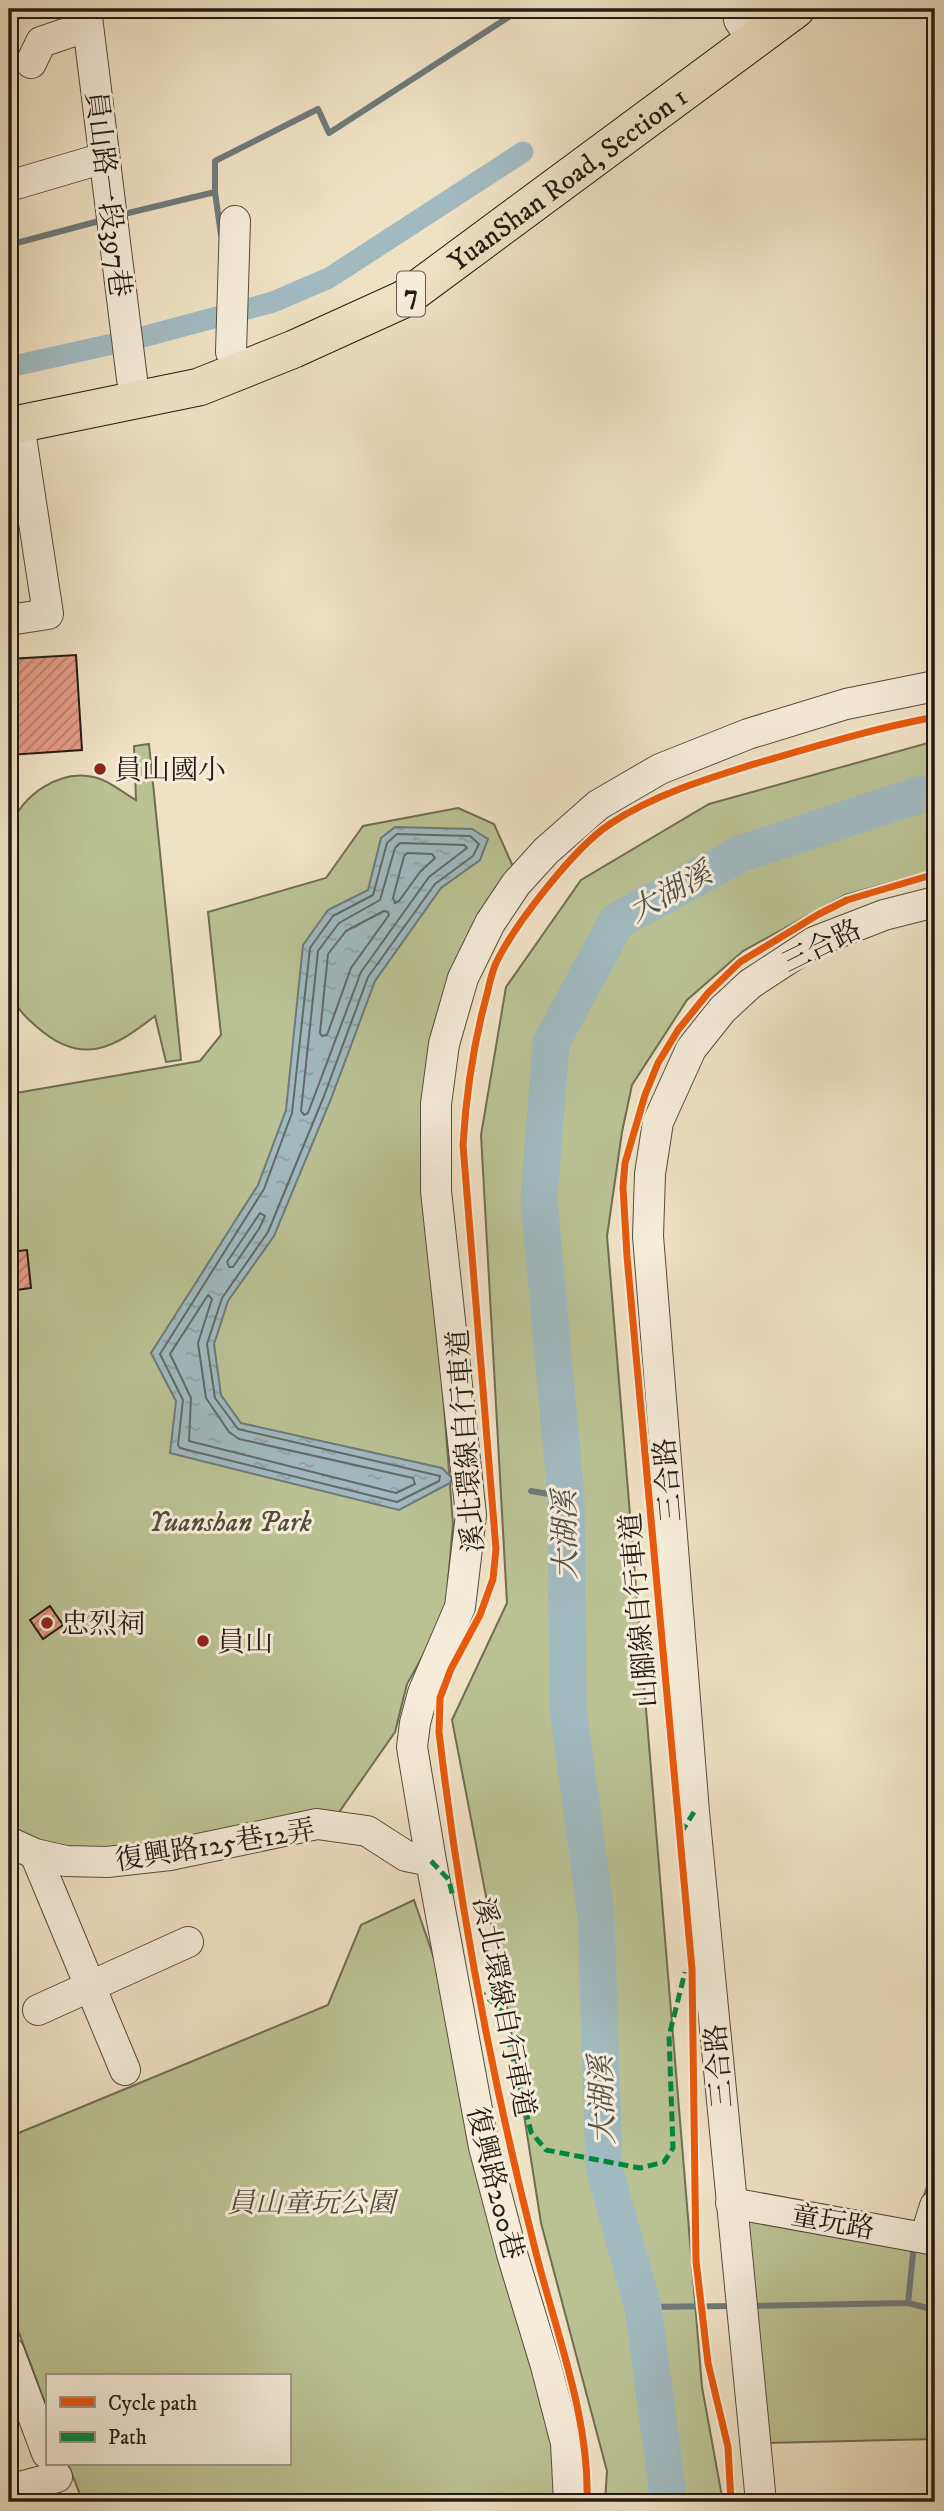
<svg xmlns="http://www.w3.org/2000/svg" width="944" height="2511" font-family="'IM FELL DW Pica','Noto Serif TC',serif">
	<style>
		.green { fill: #bac294; stroke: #6f6e52; stroke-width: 2 }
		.water { fill: url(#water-ripples); stroke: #6f7a7a; stroke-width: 2 }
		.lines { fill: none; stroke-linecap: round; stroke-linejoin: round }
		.shore { stroke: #626a68; stroke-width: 2 }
		.stream { stroke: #6f7a7a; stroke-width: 6 }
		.canal { stroke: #a1bac0; stroke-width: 21 }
		.river { stroke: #a1bac0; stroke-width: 37 }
		.building { fill: url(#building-hatch); stroke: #241b11; stroke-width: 2 }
		.minor-casing { stroke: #574c3e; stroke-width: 32 }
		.major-casing { stroke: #241b11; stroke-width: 39 }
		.minor { stroke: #f5ecd9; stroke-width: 30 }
		.major { stroke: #efe1c4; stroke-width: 37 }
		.quiet { stroke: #00873e; stroke-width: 5; stroke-dasharray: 10 5; stroke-linecap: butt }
		.cycleway-casing { stroke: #f5ecd9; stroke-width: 11 }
		.cycleway { stroke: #e8590c; stroke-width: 7 }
		.poi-dot { fill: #8f2418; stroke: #f5ecd9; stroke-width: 2.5 }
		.labels { text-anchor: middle; stroke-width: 6; stroke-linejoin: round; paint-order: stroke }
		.shield { fill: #f5ecd9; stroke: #635a4d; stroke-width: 2 }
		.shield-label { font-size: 26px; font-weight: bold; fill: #241b11 }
		.street-label { font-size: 28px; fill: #241b11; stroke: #f5ecd9 }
		.poi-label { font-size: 28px; fill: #241b11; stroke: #f5ecd9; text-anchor: start }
		.park-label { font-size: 28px; font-style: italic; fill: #514d38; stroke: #f5ecd9 }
		.water-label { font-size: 30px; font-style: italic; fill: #50534e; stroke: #f5ecd9 }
	</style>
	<defs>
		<pattern id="water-ripples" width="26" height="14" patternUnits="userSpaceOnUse" patternTransform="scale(1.75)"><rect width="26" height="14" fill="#a1bac0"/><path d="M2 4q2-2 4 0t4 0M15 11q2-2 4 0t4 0" fill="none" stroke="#8a9fa4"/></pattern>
		<pattern id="building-hatch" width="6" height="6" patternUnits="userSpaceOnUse" patternTransform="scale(1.75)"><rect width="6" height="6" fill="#e69b88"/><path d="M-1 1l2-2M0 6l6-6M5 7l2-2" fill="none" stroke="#ba7e6e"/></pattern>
	</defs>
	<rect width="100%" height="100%" fill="#efe1c4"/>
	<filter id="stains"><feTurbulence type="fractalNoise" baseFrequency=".00286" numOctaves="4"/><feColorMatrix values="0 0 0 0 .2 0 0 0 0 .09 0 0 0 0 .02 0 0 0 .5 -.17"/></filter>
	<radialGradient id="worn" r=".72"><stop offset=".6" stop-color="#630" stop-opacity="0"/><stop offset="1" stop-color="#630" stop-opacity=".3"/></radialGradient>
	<path class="green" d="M935,741v129l-90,25 -102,56 -56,49 -55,85 -10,47 -15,104 95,1151 21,115h-118l2,-31 -66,-248 -35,-223 -54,-280 55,-117 -26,-468 25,-148 75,-107 128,-76z
		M149,744l32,316 -15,2 -11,-46c-41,32 -73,51 -118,11 -7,-6 -18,-15 -21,-24 -7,-27 -7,-72 -7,-101 0,-14 -3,-63 1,-74 12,-33 49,-59 84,-51 15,3 29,16 42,23l-2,-54z
		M458,808l36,16 21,47 -47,68 -43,219 28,366 -8,92 -38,68 -12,48 -60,86 -261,36 -65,-21v-740l13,-1 178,-31 21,-26 -13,-123 118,-34 37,-52z
		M414,1900l22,64 123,504v34h-476l-15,-38h221v-88h-242v32l-38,-102v-169l319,-132 33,-80z
		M733,2205l202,40v194l-169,4z"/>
	<path class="water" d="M395,827l77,2 16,10 -8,21 -39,28 -66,93 -44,118 -57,137 -46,65 -14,43 7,51 20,28 201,45 10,10 -2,5 -51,27 -229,-57 6,-52 -25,-48 107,-168 28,-75 17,-165 25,-35 40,-20 13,-52z"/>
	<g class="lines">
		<path class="shore" d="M397,834l73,2 9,8 -6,12 -38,28 -67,93 -44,119 -56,136 -46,66 -15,46 8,54 23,31 202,47 -1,5 -42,21 -217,-54 -2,-3 5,-45 -23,-46 104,-165 28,-76 18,-165 23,-32 40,-21 14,-52z
			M400,843l64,2 3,3 -38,29 -68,95 -53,141 -4,2 -3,-4 17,-160 21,-28 41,-23 15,-52z
			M407,853l25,1 3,4 -15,14 -21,29 -4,2 -2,-5 11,-42z
			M384,911l4,1 1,3 -38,53 -24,67 -5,1 -2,-3 8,-79 18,-23z
			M260,1213l5,3 -6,13 -26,38h-4l-2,-5z
			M208,1295l4,4 -14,44 8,55 23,34 10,7 174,39 2,6 -19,9 -207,-52 2,-43 -21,-44z"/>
		<path class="stream" d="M215,192l6,43
			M120,215l95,-23v-31l103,-52 11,24 192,-124
			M9,245l94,-25
			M531,1491l35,6
			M925,2199l10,-31
			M908,2303l6,-59
			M749,2306l159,-3 27,7
			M643,2307l92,-1"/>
		<path class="canal" d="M9,367l126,-28 138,-37 56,-24 194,-126"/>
		<path class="river" d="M669,2502l-26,-195 -39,-139 -8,-253 -28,-207 -2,-211 -27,-297 12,-157 66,-122 123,-67 179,-59 16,-1"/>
	</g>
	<path class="building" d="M76,655l6,95 -73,5v-96z
		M27,1250l4,38 -22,3v-39z
		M50,1606l13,19 -20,14 -13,-19z"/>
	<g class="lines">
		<defs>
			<path id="minor" d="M86,9l46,370
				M738,9l1,11 14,21
				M31,63l10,-21 47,-16
				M9,186l95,-28
				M231,352l4,-131
				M9,620l39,-6 -29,-190
				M9,1842l26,12 31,7 41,1 63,-7 147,-31 50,7 39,25 25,5
				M35,1854l90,216
				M38,2010l150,-68
				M731,2203l204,37
				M925,2238l10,-32
				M9,2352l38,101
				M9,2490l48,-13
				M569,2502l-3,-59 -20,-77 -34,-112 -28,-107 -53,-286 -19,-114 3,-24 8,-30 37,-86 11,-92 -35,-324v-87l8,-60 19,-66 27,-55 26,-39 30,-33 52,-46 62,-36 88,-35 98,-30 89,-18
				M761,2502l-67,-690 -46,-576 2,-62 8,-52 33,-73 31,-39 28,-26 64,-42 70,-27 51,-13"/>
			<g id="major">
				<path id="s1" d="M9,426l190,-39 95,-38 110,-50 392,-290"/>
			</g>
		</defs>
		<use href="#minor" class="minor-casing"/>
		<use href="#major" class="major-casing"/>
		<use href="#minor" class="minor"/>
		<use href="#major" class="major"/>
		<path class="quiet" d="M681,1833l13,-21
			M431,1861l18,19 4,18
			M477,1989l24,20 30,123 15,18 94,18 24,-6 9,-14 -4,-112 16,-64"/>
		<defs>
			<path id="cycleway" d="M587,2502c3,-85 -32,-172 -52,-253 -43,-170 -76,-343 -96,-517l1,-34 11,-29 29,-54 13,-36 3,-30 -33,-404c3,-49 10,-99 23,-147 3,-11 5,-24 10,-35 19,-39 78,-115 114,-139 45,-30 99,-46 151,-62 58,-17 115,-34 174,-45
				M731,2502l-3,-55 -20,-84 -12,-102 -4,-292 -65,-713 -4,-69 2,-24 20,-68 13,-32 20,-33 30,-37 32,-31 79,-48 28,-14 88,-26"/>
		</defs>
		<use href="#cycleway" class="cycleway-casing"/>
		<use href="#cycleway" class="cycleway"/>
	</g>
	<g class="poi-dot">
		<circle cx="100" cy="769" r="7"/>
		<circle cx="47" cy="1623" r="7"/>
		<circle cx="203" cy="1641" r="7"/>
	</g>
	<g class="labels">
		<rect class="shield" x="397" y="271.5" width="28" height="45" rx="5"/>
		<g class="shield-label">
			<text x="411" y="303">7</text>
		</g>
		<g class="street-label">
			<text dy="10" stroke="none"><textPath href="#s1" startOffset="620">YuanShan Road, Section 1</textPath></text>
			<text transform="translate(109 194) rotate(83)" y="10">員山路一段397巷</text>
			<text transform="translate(821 945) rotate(-26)" y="10">三合路</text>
			<text transform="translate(465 1441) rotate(-94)" y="10">溪北環線自行車道</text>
			<text transform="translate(667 1480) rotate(-95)" y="10">三合路</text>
			<text transform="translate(638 1610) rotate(-95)" y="10">山腳線自行車道</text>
			<text transform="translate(215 1844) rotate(-9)" y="10">復興路125巷12弄</text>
			<text transform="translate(505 2007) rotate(79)" y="10">溪北環線自行車道</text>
			<text transform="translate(718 2066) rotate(-95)" y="10">三合路</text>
			<text transform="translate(496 2183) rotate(76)" y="10">復興路200巷</text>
			<text transform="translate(833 2221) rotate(10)" y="10">童玩路</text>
		</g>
		<g class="poi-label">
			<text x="114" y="779">員山國小</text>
			<text x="61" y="1633">忠烈祠</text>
			<text x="217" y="1651">員山</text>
		</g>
		<g class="park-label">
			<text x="230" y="1531">Yuanshan Park</text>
			<text x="311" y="2212">員山童玩公園</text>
		</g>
		<g class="water-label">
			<text transform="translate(670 892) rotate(-29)" y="10">大湖溪</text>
			<text transform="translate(565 1535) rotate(-91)" y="10">大湖溪</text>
			<text transform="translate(602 2100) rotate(-92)" y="10">大湖溪</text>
		</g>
	</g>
	<rect width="944" height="2511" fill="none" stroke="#efe1c4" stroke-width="35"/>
	<rect x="10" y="10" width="923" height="2490" fill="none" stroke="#241b11" stroke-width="3.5"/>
	<rect x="18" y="18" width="909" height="2476" fill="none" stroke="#241b11" stroke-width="2"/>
	<rect x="46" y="2374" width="245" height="91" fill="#f5ecd9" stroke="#a19889" stroke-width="2"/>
	<rect x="60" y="2397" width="35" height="10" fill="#e8590c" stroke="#a19889" stroke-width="2"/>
	<text x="108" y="2410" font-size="21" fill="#241b11">Cycle path</text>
	<rect x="60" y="2432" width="35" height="10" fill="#00873e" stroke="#a19889" stroke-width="2"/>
	<text x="108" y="2444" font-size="21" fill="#241b11">Path</text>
	<rect width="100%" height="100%" filter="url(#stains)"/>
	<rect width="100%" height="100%" fill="url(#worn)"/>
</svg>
